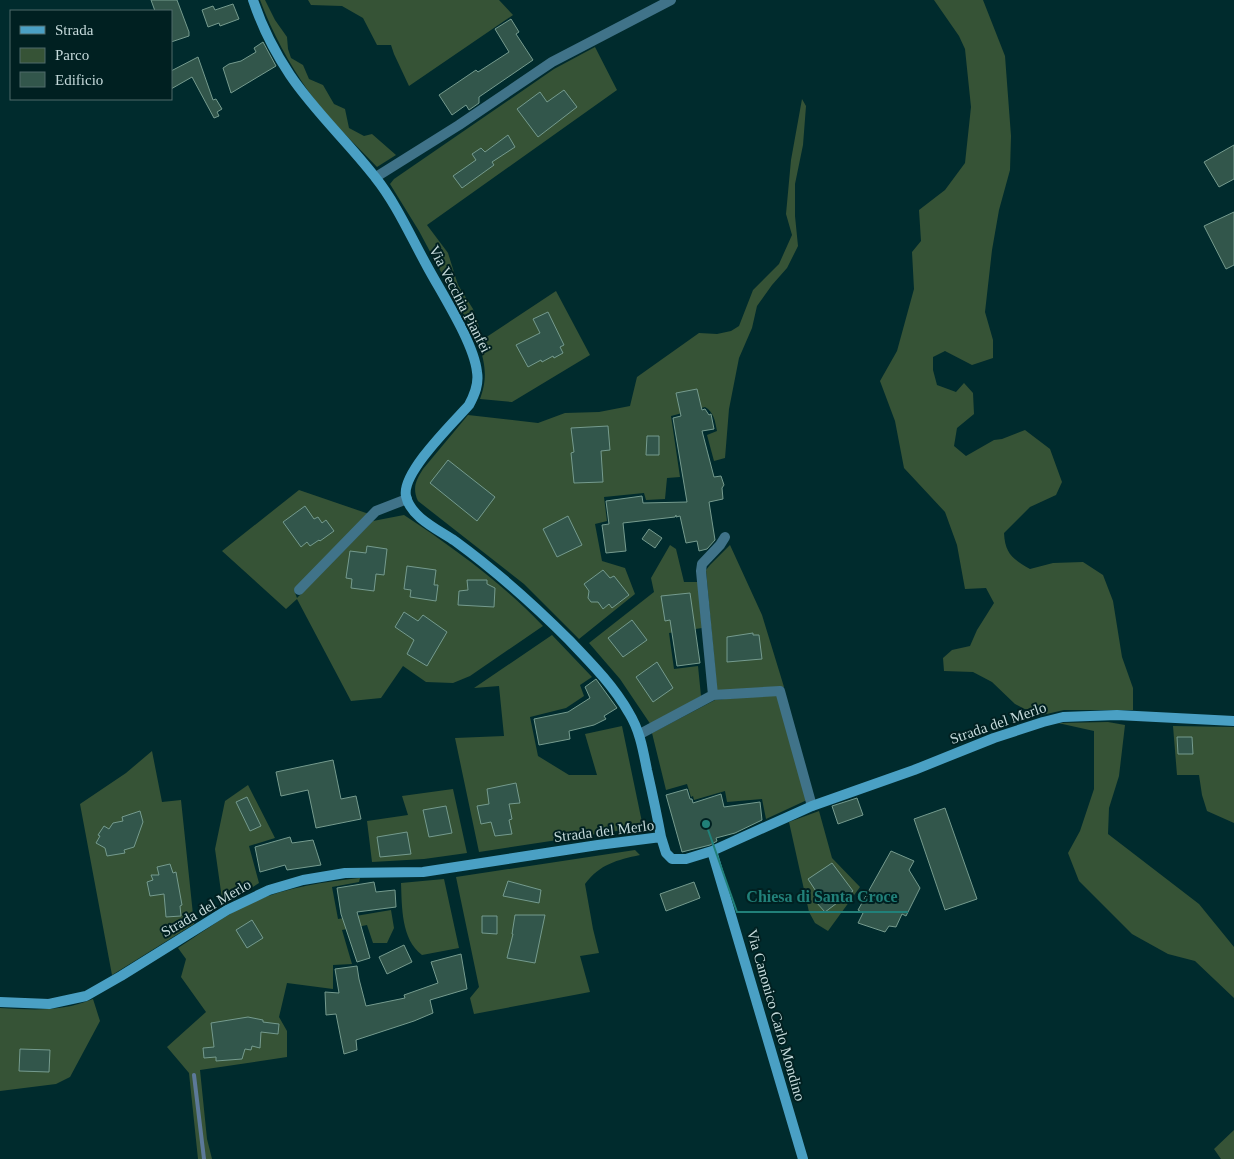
<svg xmlns="http://www.w3.org/2000/svg" width="1234" height="1159" font-family="'Times New Roman',serif">
	<style>
		.green { fill: #365336 }
		.lines { fill: none; stroke-linecap: round; stroke-linejoin: round }
		.stream { stroke: #5c7999; stroke-width: 4 }
		.building { fill: #32564b; stroke: #759b8e }
		.street { stroke: #407389; stroke-width: 10 }
		.secondary { stroke: #4aa0c4; stroke-width: 10 }
		.labels { text-anchor: middle; stroke-width: 4; stroke-linejoin: round; paint-order: stroke }
		.street-label { font-size: 15px; fill: #c5dadb; stroke: #002021 }
		.leader { fill: none; stroke: #218079; stroke-width: 2 }
		.callout-dot { fill: #218079; stroke: #002021; stroke-width: 2 }
		.callout-label { font-size: 16px; text-anchor: middle; font-weight: bold; fill: #218079; stroke: #002021; stroke-width: 4; stroke-linejoin: round; paint-order: stroke }
	</style>
	<rect width="100%" height="100%" fill="#002b2d"/>
	<path class="green" d="M260,0h5l10,20 12,17 1,12 3,9 12,7 6,14 14,6 11,19 11,5 4,19 15,8 8,-2 24,21 -19,12c-23,-24 -48,-47 -68,-75 -20,-28 -37,-60 -49,-92z
		M308,0h191l14,15 -104,71 -15,-32 -3,-9h-14l-14,-27 -21,-12 -31,-1z
		M934,0h49l22,56 6,80 -1,34 -11,40 -7,40 -7,62 8,28v18l-21,7 -27,-14 -12,6v13l4,15 19,7 8,-9 9,10 1,21 -17,14 -3,18 12,10 28,-16 8,-1 23,-9 25,19 12,33 -6,13 -26,12 -26,26c1,21 9,26 26,36l23,-6 30,-1 20,13 10,26 9,56 11,31v22h-69l-26,6 -23,-12 -23,-22 -19,-10 -29,-1 -1,-13 9,-8 18,-4 7,-16 17,-27 -8,-15 -21,1 -8,-44 -12,-33 -41,-44 -9,-47 -15,-40 17,-30 17,-62 -2,-37 9,-11 -2,-31 26,-20 20,-27 6,-56 -6,-58 -6,-13z
		M595,47l22,43 -190,135 21,28 10,32 15,24 6,18v15l77,-51 34,64 -78,47 -32,-3c8,-22 5,-34 -1,-56l-60,-112 -29,-47 4,-5 160,-110z
		M802,99l4,7 -3,39 -8,39v32l3,30 -11,22 -15,17 -15,21 -5,22 -13,30 -10,51 -4,49 -11,3 -7,-26 10,-4c-2,-10 -3,-19 -12,-24l-34,9 9,61 -13,1 -2,21 -19,1 -2,-7 -40,4 3,24 -12,3 7,37 23,7 10,26 -56,45 -55,-55 -106,-83c-6,-13 -2,-21 5,-32l45,-54 70,8 27,-10 34,-1 31,-6 7,-29 62,-44 18,1 14,-3 8,-5 14,-36 26,-26 13,-29 -6,-21 5,-54z
		M299,490l70,24 -75,76 3,8 76,-77 31,-6c50,33 98,68 139,111l-73,50 -17,7 -27,-1 -23,-16 -22,32 -30,3 -54,-102 -11,10 -64,-58z
		M670,545l6,4 8,33h14l4,46 -33,5 5,36 24,-3 3,30 -50,29 -31,-46 -31,-36 65,-51 -3,-14z
		M730,545l32,70 22,72 -67,4 -11,-121 4,-5z
		M552,635l40,42 -12,8 4,11 -18,12 -36,9 8,39 31,19h28l-12,-41 37,-8 21,101 -164,25 -24,-114 49,-2 -5,-50 -25,2z
		M777,694l30,106 -41,19 -4,-20 -35,3 -2,-11 -31,9 -1,-4 -2,1 -4,-13 -21,6 -14,-57 63,-33z
		M1108,722l17,3 -6,51 -10,32 -1,26 91,70 35,43v51l-39,-37 -27,-7 -36,-20 -53,-53 -11,-28 12,-22 14,-42v-58l-36,-8z
		M1173,726l61,1v96l-27,-12 -5,-16 -3,-20h-22z
		M152,751l10,51 19,-2 13,124 -82,51 -32,-171 46,-31z
		M248,785l27,53 -26,8 10,37 -36,23 -8,-57 10,-48z
		M453,789l14,64 -43,6 -52,3 -5,-41 41,-6 -6,-19z
		M819,811l13,47 28,29 -32,44 -13,-8 -6,-11 -20,-90z
		M635,850l5,5c-23,5 -40,9 -55,29l8,45 6,24 -19,3 10,36 -116,22 -4,-16 9,-11 -23,-110z
		M360,878l-1,4 -27,5 6,32 53,-9 3,18 -7,15h-14l-6,-18 -25,5 10,34 -19,1v24l-46,-6 -8,34 8,14v26l-87,13 7,69 5,20h-14l-9,-86 -22,-26 39,-35 -25,-35 5,-18 -8,-11c20,-13 41,-28 62,-40 37,-19 80,-26 120,-30z
		M444,879l15,69 -37,7c-21,-16 -20,-48 -21,-72z
		M93,999l7,22 -30,56 -14,7 -56,7v-83c33,2 62,4 93,-9z
		M1234,1130v29h-13l-7,-10z"/>
	<g class="lines">
		<path class="stream" d="M194,1075l10,84"/>
	</g>
	<path class="building" d="M151,0h26l12,32v4l-18,6v-31h-16z
		M233,4l6,15 -19,7 -1,-3 -11,4 -6,-17 11,-4 2,4z
		M511,19l8,13 -3,2 17,26 -54,37v6l-10,7 -3,-5 -14,10 -13,-20 37,-25 2,2 31,-20 -14,-23z
		M263,42l13,24 -45,27 -8,-25 6,-4 12,-3 15,-9 -2,-4z
		M198,57l15,43 3,-1 6,10 -5,3 2,4 -5,2 -22,-41 -21,12v-18z
		M564,90l13,17 -39,30 -21,-28 23,-17 7,10z
		M508,135l7,12 -23,15 2,3 -32,23 -9,-12 23,-16 -4,-6 9,-6 4,4z
		M1234,145v34l-15,8 -15,-25z
		M1234,212v53l-8,4 -22,-43z
		M548,312l16,33 -4,2 3,6 -9,5 -1,-2 -11,6 -1,-2 -13,7 -12,-22 24,-12 -7,-14z
		M697,389l5,21 3,-1 4,6 2,-1 3,15 -12,2 12,46 7,-1 3,9 -2,3 1,11 -14,3 6,38 -8,9 -8,2 -2,-10 -11,2 -6,-27 -4,1v-2l-1,2 -52,6 3,28 -20,2 -4,-28 7,-1 -3,-23 36,-5 1,7 44,-1 -14,-84 8,-2 -5,-23z
		M608,426l2,24 -9,1 2,31 -29,1 -3,-30 3,-1 -3,-24z
		M647,436h12v19h-13z
		M448,460l47,37 -18,24 -47,-38z
		M305,506l9,13 4,-2 4,6 4,-3 8,11 -14,10 -1,-1 -9,6 -3,-4 -6,5 -18,-25z
		M568,516l14,29 -25,12 -14,-28z
		M649,529l13,9 -7,10 -13,-9z
		M367,546l20,3 -3,26 -8,-1 -2,17 -23,-3 1,-9 -6,-1 4,-27 16,2z
		M407,566l29,4 -2,15h4l-2,16 -26,-4 1,-7 -7,-1z
		M603,570l7,8 4,-2 15,19 -17,13 -3,-4 -6,5 -5,-7h-7l-3,-4 1,-7 -5,-7z
		M467,580h20v4l8,4 -1,19 -36,-2 1,-14 9,-1z
		M690,593l10,70 -23,3 -7,-46 -5,1 -4,-25z
		M404,612l14,9 5,-6 24,17 -20,34 -20,-12 7,-14 -19,-13z
		M632,620l15,20 -24,17 -15,-19z
		M753,633v2h6l3,24 -35,3v-25z
		M657,662l16,26 -20,14 -17,-25z
		M596,679l21,29 -13,8 2,3 -12,6 -25,6 1,8 -31,6 -5,-26 34,-7 22,-14 -5,-11z
		M1177,737h15l1,17h-15z
		M333,760l8,39 15,-3 5,23 -45,9 -8,-38 -27,6 -5,-24z
		M516,783l4,20 -11,1 3,15 -3,1 3,14 -17,2 -4,-14 -10,2 -4,-18 12,-2 -2,-15z
		M687,789l3,10h2l1,4 28,-9 3,13 36,-5 2,18 -27,13 -19,5 1,3 -7,4 -28,7 -16,-57z
		M247,797l14,29 -11,5 -14,-29z
		M857,798l6,17 -25,9 -6,-18z
		M446,806l6,27 -23,4 -6,-27z
		M945,808l32,91 -32,11 -31,-91z
		M140,811l3,11 -9,25 -10,3 1,3 -18,3 -2,-8 -9,-5 4,-7 -2,-1 6,-9 5,3 4,-6 10,-2 -1,-4z
		M407,832l4,22 -31,3 -3,-20z
		M290,837l2,6 21,-3 8,25 -34,5 -2,-5 -25,7 -5,-25z
		M891,851l23,10 -5,9 11,18 -14,28 -4,-2 -6,13 -7,-1 -4,6 -27,-9 5,-10 -5,-3z
		M832,863l21,28 -28,21 -9,-10 5,-3 -13,-20z
		M170,864l3,9 3,-1 6,33 -2,1 1,10 -15,1 -2,-23 -14,2 -3,-14 6,-2 -2,-5h8l-2,-8z
		M508,881l33,9 -2,13 -36,-7z
		M374,882l2,10 19,-2 1,17 -39,5 13,46 -13,4 -16,-48 -4,-26z
		M694,882l6,16 -34,13 -6,-17z
		M515,915h30l-10,48 -28,-5 6,-24h-1z
		M482,916h15v18l-15,-1z
		M252,920l11,18 -16,10 -11,-18z
		M404,945l8,17 -25,12 -8,-17z
		M461,954l6,35 -37,11 3,13 -19,8 -58,19 1,10 -13,4 -8,-40 -10,1 -1,-23 14,1 -4,-24 22,-3 2,13 7,27 39,-8 -1,-3 34,-12 -7,-21z
		M248,1017l15,3v2l16,2 -1,10 -17,-2 -1,16 -8,-2 -1,4 -6,-1 -3,10 -26,2v-4l-12,1 -1,-10 11,-1 -3,-24z
		M20,1049l30,1 -1,22 -30,-1z"/>
	<g class="lines">
		<path class="street" d="M376,177l83,-52 93,-63 119,-62
			M299,590l77,-79 31,-12
			M713,695l67,-4 32,115
			M640,734l73,-39 -12,-124 1,-7 18,-19 5,-8"/>
		<path class="secondary" d="M253,0c9,27 21,51 37,75 25,37 58,67 85,102 21,26 36,60 52,89 15,28 47,77 50,106 2,12 -2,22 -8,33 -15,17 -68,68 -63,91 4,21 33,34 49,45 41,30 78,63 114,99 22,23 44,45 60,73 11,18 14,37 18,57 5,22 10,45 14,67
			M712,851l91,308
			M0,1002l49,2 37,-8 35,-20 106,-66 42,-20 34,-10 42,-7 78,-1 175,-27 63,-8 5,16 6,6h14l26,-8 100,-45 102,-36 80,-32 49,-16 20,-5 54,-2 117,6"/>
	</g>
	<g class="labels">
		<g class="street-label">
			<text transform="translate(460 299) rotate(63)" y="5">Via Vecchia Pianfei</text>
			<text transform="translate(998 723) rotate(-19)" y="5">Strada del Merlo</text>
			<text transform="translate(604 831) rotate(-7)" y="5">Strada del Merlo</text>
			<text transform="translate(206 908) rotate(-30)" y="5">Strada del Merlo</text>
			<text transform="translate(776 1015) rotate(74)" y="5">Via Canonico Carlo Mondino</text>
		</g>
	</g>
	<path class="leader" d="M706 824L737 912H908"/>
	<circle class="callout-dot" cx="706" cy="824" r="5"/>
	<g class="callout-label">
		<text x="822" y="902">Chiesa di Santa Croce</text>
	</g>
	<rect x="10" y="10" width="162" height="90" fill="#002021" stroke="#4f6a6b"/>
	<rect x="20" y="26" width="25" height="8" fill="#4aa0c4" stroke="#4f6a6b"/>
	<text x="55" y="35" font-size="15" fill="#c5dadb">Strada</text>
	<rect x="20" y="48" width="25" height="15" fill="#365336" stroke="#4f6a6b"/>
	<text x="55" y="60" font-size="15" fill="#c5dadb">Parco</text>
	<rect x="20" y="72" width="25" height="15" fill="#32564b" stroke="#4f6a6b"/>
	<text x="55" y="85" font-size="15" fill="#c5dadb">Edificio</text>
</svg>
